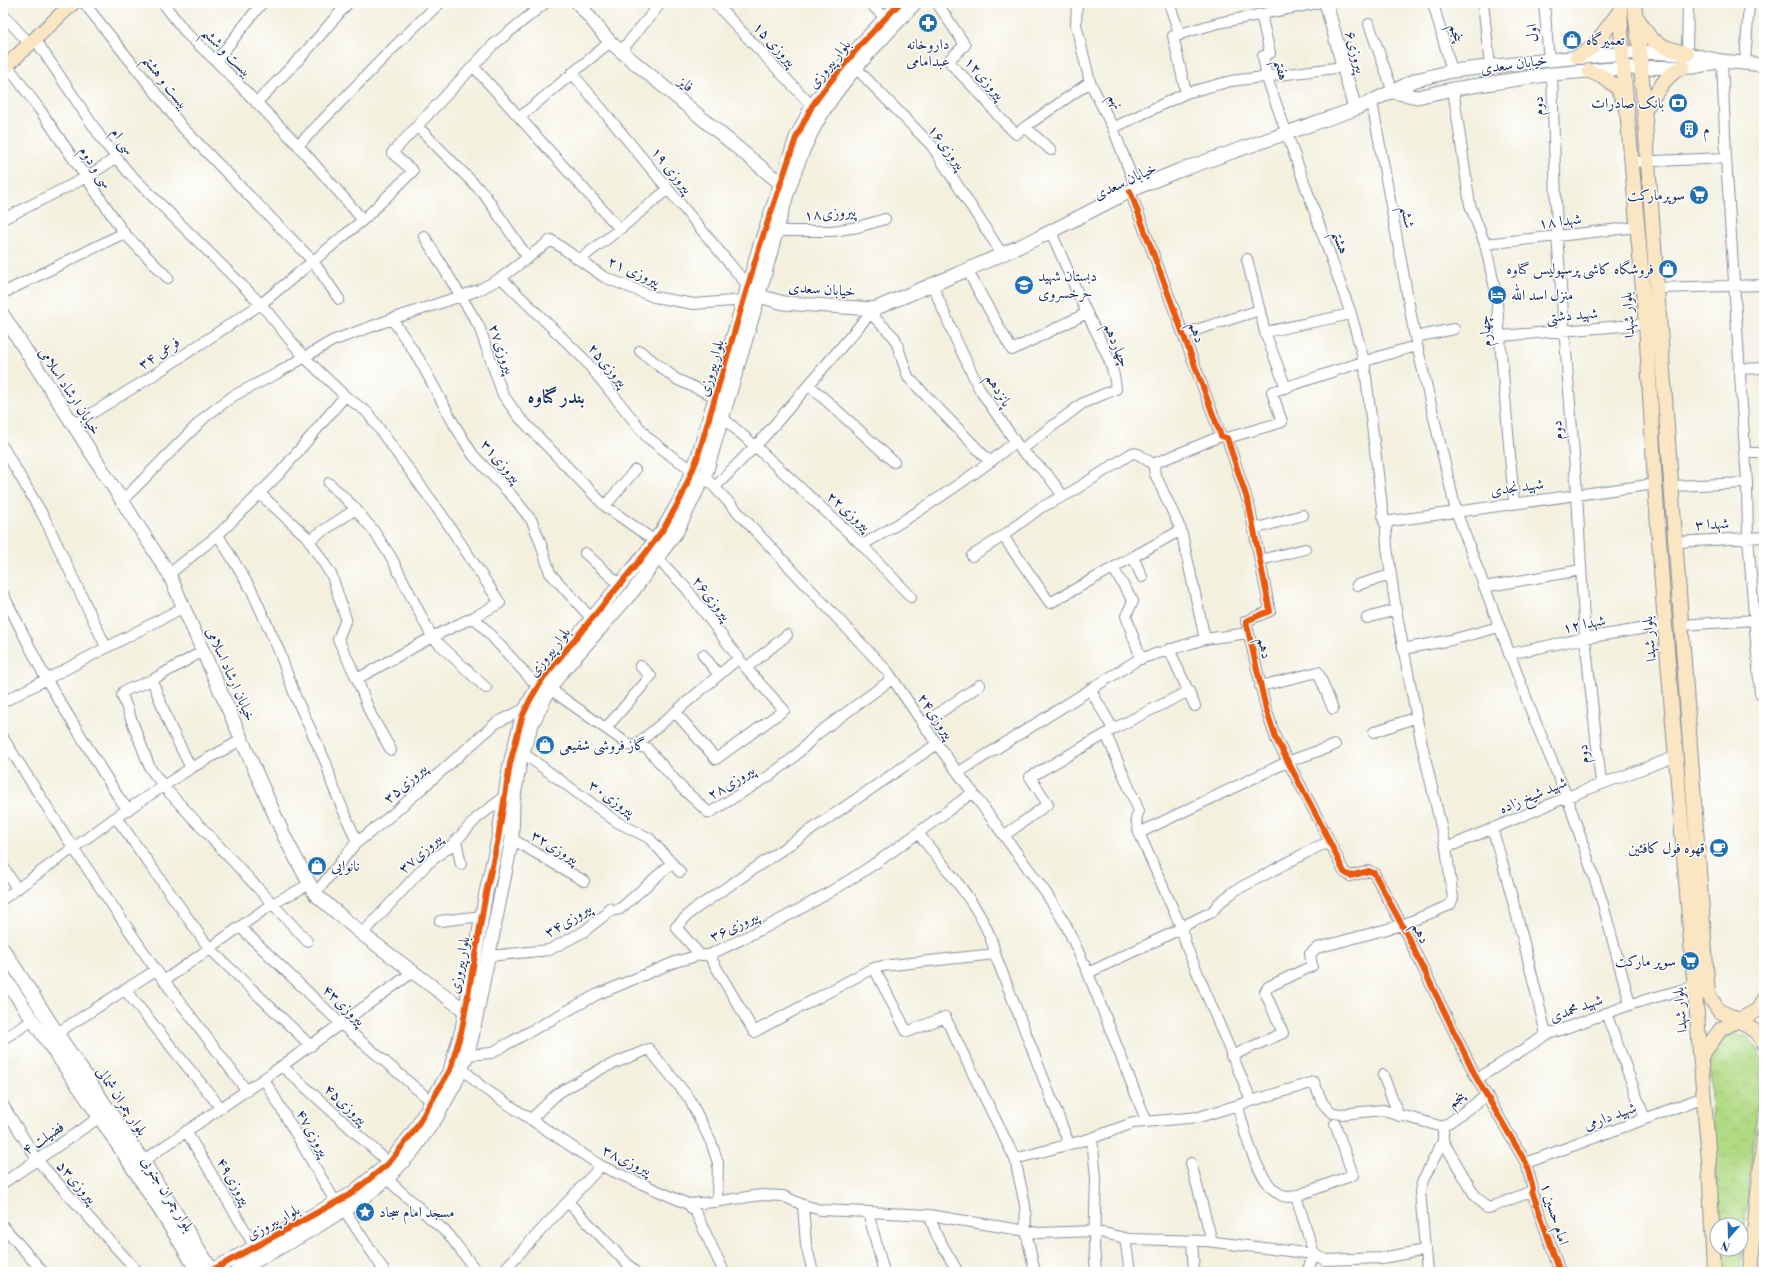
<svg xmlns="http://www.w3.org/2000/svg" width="1767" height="1275" font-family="'Libre Bodoni',Amiri,serif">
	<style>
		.park { fill: url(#park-crowns); stroke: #668471 }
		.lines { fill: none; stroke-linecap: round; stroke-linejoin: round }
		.minor-casing { stroke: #87909e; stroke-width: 12 }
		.tertiary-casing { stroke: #87909e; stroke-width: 15 }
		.secondary-casing { stroke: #87909e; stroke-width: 16 }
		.minor { stroke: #fff; stroke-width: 10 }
		.tertiary { stroke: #fff; stroke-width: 13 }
		.secondary { stroke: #fbe6c3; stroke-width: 14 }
		.cycleway-casing { stroke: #fff; stroke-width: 8 }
		.cycleway { stroke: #e8590c; stroke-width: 6 }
		.labels { text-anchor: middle; stroke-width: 3; stroke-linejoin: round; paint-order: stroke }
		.street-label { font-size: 15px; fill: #1b2f5e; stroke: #fff }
		.poi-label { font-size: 15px; fill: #1b2f5e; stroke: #fff; text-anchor: start }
		.district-label { font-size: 19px; font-weight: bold; fill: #1b2f5e; stroke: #fff }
	</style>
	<defs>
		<pattern id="park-crowns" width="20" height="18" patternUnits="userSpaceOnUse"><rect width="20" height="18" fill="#b1da84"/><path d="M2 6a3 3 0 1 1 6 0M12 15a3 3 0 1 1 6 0" fill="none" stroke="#98bb74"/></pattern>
	</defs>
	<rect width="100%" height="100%" fill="#fff"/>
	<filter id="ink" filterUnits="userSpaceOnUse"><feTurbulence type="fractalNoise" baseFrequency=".025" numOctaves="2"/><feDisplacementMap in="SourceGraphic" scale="8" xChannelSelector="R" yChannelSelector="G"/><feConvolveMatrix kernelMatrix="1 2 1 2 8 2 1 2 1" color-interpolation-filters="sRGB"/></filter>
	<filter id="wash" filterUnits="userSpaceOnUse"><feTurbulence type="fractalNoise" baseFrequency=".012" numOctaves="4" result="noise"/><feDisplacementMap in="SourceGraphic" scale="16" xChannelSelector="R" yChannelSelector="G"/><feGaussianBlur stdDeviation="0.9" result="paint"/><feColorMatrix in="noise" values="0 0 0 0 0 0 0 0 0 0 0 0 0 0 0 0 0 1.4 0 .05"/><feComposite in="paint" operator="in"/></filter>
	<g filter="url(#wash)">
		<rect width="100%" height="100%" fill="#f3f0de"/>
		<path class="park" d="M1732,1033l16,4 11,13 3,12 -21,210h-21l-1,-23h22v-24h-23l-9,-165 10,-17z"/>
	</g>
	<g filter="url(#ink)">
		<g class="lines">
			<defs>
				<path id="minor" d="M84,3l79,99 20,26 130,133 26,38
					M163,3l23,30 30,28 80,82 67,77
					M715,3l97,103
					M870,3l15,15
					M937,3l28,42 -15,14 1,5 34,35 14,18 17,17 9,-7 26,23
					M1077,3l-1,22 14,57 23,46 23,60
					M1169,3l11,32
					M1433,3l19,68
					M1483,3l7,63
					M1544,3l5,57
					M1261,14l9,39 -7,3 4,22 84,236 13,47 20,161 271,-38
					M3,15l27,29
					M1369,24l24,68
					M35,39l69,103 24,30 133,132 43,53 41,39 22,16 75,103 58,88 -26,14 -42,20 -75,42
					M621,51l40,-48
					M1687,54l1,-51
					M216,61l46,-58
					M1722,61l4,97 21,325 1,54 12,156
					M1745,63l4,-60
					M7,65l33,45 84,123 44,45
					M473,66l147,163 48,-40
					M856,68l76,78 70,108
					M572,73l176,213
					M1552,74l5,162 20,258 8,144 16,145
					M1453,89l17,116 15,39 11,49 18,209
					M1186,93l-13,-57 45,-13 99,-20
					M1372,102l43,235
					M256,103l47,-48 45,-52
					M520,117l90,-75
					M418,127l66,67 44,64
					M1025,127l65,-45
					M1113,128l73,-35 45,-12 112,-14
					M298,145c48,-47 92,-97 142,-142
					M1632,162l94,-4
					M1130,191l91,245 6,2 22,67 21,106 -24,10 20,88 10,30 48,91 20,42 6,4 19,-5 5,2 28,52 75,154 49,84 7,26 -1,2 28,81
					M3,219l82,-41 31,-20
					M777,231h55l26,-4 27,-8
					M424,236l55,90 24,69 16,22 86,89 50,35
					M1485,244l153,-17
					M1247,259l18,73 86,-18
					M579,260l41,-31
					M967,270l45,80 75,-37
					M501,278l83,81 63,78 27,21 19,12
					M932,284l25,58 23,48 41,60 26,24 16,22
					M1657,288l107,-3
					M3,293l121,-60
					M870,313l25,25 13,39 82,85 25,-20
					M392,319l27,40 35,65 19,31 41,43 18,23 8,20 10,32 42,46
					M1454,329l-39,8 41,174 77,205 34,81 35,104 28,103
					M1265,332l21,56
					M1183,334l77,-24
					M1501,336l145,-12
					M640,351l36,28 40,18
					M1739,369l25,-1
					M809,385l85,77
					M722,417l33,29 107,99c45,-25 87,-53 128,-83
					M73,425l73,-45 115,-76 102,-84 50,-49 -21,-18 101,-108 52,-42
					M1221,436l-68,28 -15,-10 -6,-1 -62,40 -30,15 -37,28 47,67 131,-73 24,109 43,-6
					M1227,438l55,-16 -10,-30c48,-16 96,-33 144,-46
					M3,447l42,72 61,128
					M1021,450l62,-47 33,-14c-2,-27 -18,-52 -29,-76 -13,-27 -24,-54 -36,-81
					M1744,453h20
					M1153,464l2,10 26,56
					M704,476l184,196 49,72 109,149 20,32 22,48 58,147
					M329,483l23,22 21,25 18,27 41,80 54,51
					M1672,486l75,-3
					M715,487l48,-49 111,-129
					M259,493l48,44 25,39 14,43 -8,20 19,40 14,36 20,35
					M122,501l83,-84 28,-21 43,-22 56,-33 60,-22 87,-29 22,-12 50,-38 53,37 50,20 40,7 50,-4
					M605,506l30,-36
					M1254,529l49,-14
					M218,535l34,56 27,60 17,47 31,67 5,19 25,58
					M309,540l47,-31
					M1677,542l87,-5
					M862,545l49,52
					M585,553l35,32
					M972,556l31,-20
					M1133,557l9,20
					M658,559l28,29 60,80 38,42 -68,49 -41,-47
					M1260,560l45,-11
					M1113,568l20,33 -7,15 15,43
					M169,574l49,-39 61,-61 66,-78
					M1357,585l34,-10
					M1484,587l97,-17
					M3,594l43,85 71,116 11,15
					M474,617l64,70
					M1367,618l29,-8
					M1682,625l73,-5
					M1169,649l26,57
					M1403,649l48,-9 48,-13
					M203,651l-51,29 -28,11 -2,4 28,73 14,19 143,154
					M1509,654l76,-16 80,-13
					M703,655l16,20
					M746,668l41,-33
					M152,680l18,46 21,42
					M1260,686l58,-14 15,37
					M550,689l79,56 18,3 35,40 27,25 60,-37 24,-18 24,-24 75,-55
					M1090,689l23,40 -7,5 33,77 -3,7 3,15 42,94 6,21 64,152
					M3,702l181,-95
					M923,724l57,-39
					M606,728l45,-52 -11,-10
					M1113,729l76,-38
					M1374,732l43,-15
					M3,738l71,111 82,121 91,121
					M635,746l104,-88
					M523,753l94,69 32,16 31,34
					M959,772l180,-113 66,-20
					M116,817l93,131 102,98
					M1492,828c21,68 38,137 54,207
					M918,833c25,33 70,80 77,121
					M1139,833l148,-71 48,-17
					M1005,835l43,-31 -18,-27 76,-43
					M512,839l72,42
					M456,841l5,23
					M1446,848l121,-51 110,-41
					M3,866l14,23
					M315,894l40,-50 39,-31 102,-90 30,-15
					M3,899l113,-82 75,-49 52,-29
					M610,911l10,-2 52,-46
					M440,921l42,-5
					M240,927l101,97 91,78
					M362,934l65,-70 26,-20 24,-26 26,-20
					M700,955l-24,-28 16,-16 245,-167
					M709,955l45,77 117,-63 11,-3 113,-12 74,190
					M489,956l60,-6 34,-18 27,-21 -1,-3
					M874,968l33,64 38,-15 70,142 10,46 1,27 9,40
					M1088,973l86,-41 7,-5 31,-15 7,-9 17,-13 81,-43 8,-3 6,1
					M165,980l107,-76 38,-20
					M125,990l96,118
					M1606,1013l39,106
					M57,1033l99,-63
					M3,1039l29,-18
					M467,1055l24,-2 105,-58 79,-33 25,-7h9c51,-24 102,-50 150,-81 39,-25 76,-54 114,-82
					M1231,1056l52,-23 -18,-41 3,-5 44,-21 -2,-12 7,-6 85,-23 48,-20 3,-7 -7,-50 -25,-108 -25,-130 -9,-63 -1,-18 2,-8
					M282,1066l107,97
					M462,1068l20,19 119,79 87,38 26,-2 47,-7 22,1 20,9 18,5 47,2 16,60
					M1383,1075l16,41
					M264,1079l72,124
					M1477,1079l69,-44 89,-32 60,-17
					M3,1105l35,56 100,111
					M1238,1106c6,25 19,76 43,89 4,3 10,2 15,1l57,-21 -18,-51
					M531,1119l27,-26 45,-25 46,-19 40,49 22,44 7,21 -1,39
					M1443,1127v14l31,53 13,14 5,-1 40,-16
					M1443,1127l44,-32
					M186,1131l69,116
					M1092,1138l4,40 -2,67 2,27
					M1015,1159l77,-21 41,-15 66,-6 115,-35 8,20 5,6 6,5 8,1 42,-4 60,17
					M143,1161l129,-88 141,-101
					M1191,1163l21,78
					M1526,1163l178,-66
					M387,1179l62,56 28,37
					M3,1183l97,-66
					M568,1202l67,70
					M688,1204l8,9 28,59
					M803,1205l3,40 7,27
					M345,1211l40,61
					M868,1212l61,3 110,18 56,-2 34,8 77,2 108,13 -18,-58
					M929,1215l8,21 21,36
					M3,1226l40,46
					M1125,1238l5,34
					M1192,1241l2,31
					M502,1272l99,-106
					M1307,1272l7,-18 11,6 57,-2 43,-8
					M1427,1272l-7,-81 3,-11 20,-39"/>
				<path id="tertiary" d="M578,3l32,39 170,141
					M1326,3l29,106
					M1393,92l24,5 36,-8 99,-15 72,-6 70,-1 24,-5
					M759,296l25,7 90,6 93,-39 71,-32 98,-50 42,-17 177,-62 61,-29 36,-9 97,-11 91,-8 47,2 35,7 42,4
					M3,315l166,259 115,262 31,58 47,40 102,76
					M3,949l54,84 86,128 70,111
					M3,975c31,49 65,95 97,143 34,51 67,102 98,154
					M209,1272l142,-78 38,-31 25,-32 36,-61 12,-41 24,-136 12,-54 12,-75 12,-47 8,-17 13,-22 102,-124 19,-26 17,-30 16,-39 62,-211 37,-110 16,-32 17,-23 33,-40 38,-40
					M236,1272l77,-43 50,-31 24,-19 25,-27 24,-34 20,-36 11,-27 5,-18 40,-198 1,-37 7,-40 11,-36 16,-32 13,-20 73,-83 44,-60 30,-61c17,-61 37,-122 54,-183 16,-55 28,-115 56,-165 25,-45 64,-81 98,-119"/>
				<path id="secondary" d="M1620,3l2,50 24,271 9,160 10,141 44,536 5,111
					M1634,3l6,49 68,942 11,17 20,9 19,-10 6,-12
					M1638,19l13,20 14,8 22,7
					M1577,57l15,-9 28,-37
					M3,69l70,-66
					M1589,71l14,6 14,10 7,16
					M1644,111c11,-16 21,-37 39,-44
					M1701,1056l20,-27 18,-9 17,12 8,11
					M1750,1272l14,-137"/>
			</defs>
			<use href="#minor" class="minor-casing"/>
			<use href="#tertiary" class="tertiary-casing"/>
			<use href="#secondary" class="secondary-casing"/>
			<use href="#minor" class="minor"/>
			<use href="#tertiary" class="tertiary"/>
			<use href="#secondary" class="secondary"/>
			<defs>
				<path id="cycleway" d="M1130,191l91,245 6,2 22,67 21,106 -24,10 20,88 10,30 48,91 20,42 6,4 19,-5 5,2 28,52 75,154 49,84 7,26 -1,2 28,81
					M209,1272l142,-78 38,-31 25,-32 36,-61 12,-41 24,-136 12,-54 12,-75 12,-47 8,-17 13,-22 102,-124 19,-26 17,-30 16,-39 62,-211 37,-110 16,-32 17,-23 33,-40 38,-40"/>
			</defs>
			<use href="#cycleway" class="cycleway-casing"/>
			<use href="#cycleway" class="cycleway"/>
		</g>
	</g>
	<defs>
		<symbol id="pharmacy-disc" viewBox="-11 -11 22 22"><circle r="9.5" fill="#1f6fb2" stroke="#fff"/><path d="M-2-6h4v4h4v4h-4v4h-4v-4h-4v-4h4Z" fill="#fff"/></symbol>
		<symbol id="shop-disc" viewBox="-11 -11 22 22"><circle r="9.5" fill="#1f6fb2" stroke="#fff"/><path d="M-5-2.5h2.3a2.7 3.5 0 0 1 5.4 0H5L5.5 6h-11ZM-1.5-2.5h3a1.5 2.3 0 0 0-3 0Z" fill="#fff"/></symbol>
		<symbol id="bank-disc" viewBox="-11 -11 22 22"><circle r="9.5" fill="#1f6fb2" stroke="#fff"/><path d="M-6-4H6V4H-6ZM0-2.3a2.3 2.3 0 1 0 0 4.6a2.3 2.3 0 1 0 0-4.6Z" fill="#fff"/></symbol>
		<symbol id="building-disc" viewBox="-11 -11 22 22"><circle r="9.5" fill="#1f6fb2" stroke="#fff"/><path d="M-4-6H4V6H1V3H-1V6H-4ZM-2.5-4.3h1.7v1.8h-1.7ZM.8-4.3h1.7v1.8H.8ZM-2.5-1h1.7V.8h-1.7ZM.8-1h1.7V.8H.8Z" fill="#fff"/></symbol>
		<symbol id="supermarket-disc" viewBox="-11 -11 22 22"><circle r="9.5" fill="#1f6fb2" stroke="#fff"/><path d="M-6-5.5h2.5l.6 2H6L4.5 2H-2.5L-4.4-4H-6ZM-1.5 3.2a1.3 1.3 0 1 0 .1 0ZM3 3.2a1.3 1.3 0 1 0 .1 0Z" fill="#fff"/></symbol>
		<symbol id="school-disc" viewBox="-11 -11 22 22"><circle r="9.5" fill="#1f6fb2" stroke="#fff"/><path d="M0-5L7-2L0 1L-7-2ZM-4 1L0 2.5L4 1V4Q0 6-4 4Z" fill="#fff"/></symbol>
		<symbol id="hotel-disc" viewBox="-11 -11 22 22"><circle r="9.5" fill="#1f6fb2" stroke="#fff"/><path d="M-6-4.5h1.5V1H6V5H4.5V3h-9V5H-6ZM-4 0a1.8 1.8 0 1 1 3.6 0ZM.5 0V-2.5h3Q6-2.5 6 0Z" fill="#fff"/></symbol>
		<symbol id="cafe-disc" viewBox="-11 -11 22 22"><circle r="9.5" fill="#1f6fb2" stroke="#fff"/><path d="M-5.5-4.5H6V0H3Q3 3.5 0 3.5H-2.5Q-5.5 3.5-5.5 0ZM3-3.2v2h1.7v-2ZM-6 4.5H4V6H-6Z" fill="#fff"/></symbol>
		<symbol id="sight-disc" viewBox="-11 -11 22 22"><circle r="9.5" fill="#1f6fb2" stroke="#fff"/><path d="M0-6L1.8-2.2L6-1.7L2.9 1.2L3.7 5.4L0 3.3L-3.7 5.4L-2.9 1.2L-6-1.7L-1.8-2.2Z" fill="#fff"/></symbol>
	</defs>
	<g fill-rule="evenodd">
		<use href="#pharmacy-disc" x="917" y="12" width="22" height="22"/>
		<use href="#shop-disc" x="1561" y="29" width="22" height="22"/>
		<use href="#bank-disc" x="1667" y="92" width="22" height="22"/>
		<use href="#building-disc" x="1678" y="118" width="22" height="22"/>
		<use href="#supermarket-disc" x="1688" y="184" width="22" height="22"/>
		<use href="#shop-disc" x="1657" y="258" width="22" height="22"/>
		<use href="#school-disc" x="1013" y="274" width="22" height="22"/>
		<use href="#hotel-disc" x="1486" y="284" width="22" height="22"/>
		<use href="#shop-disc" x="534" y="734" width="22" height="22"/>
		<use href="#cafe-disc" x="1708" y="837" width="22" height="22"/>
		<use href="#shop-disc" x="306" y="855" width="22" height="22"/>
		<use href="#supermarket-disc" x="1679" y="950" width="22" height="22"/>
		<use href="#sight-disc" x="354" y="1201" width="22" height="22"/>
	</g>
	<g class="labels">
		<g class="street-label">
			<text transform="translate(1457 33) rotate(75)" y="5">پنجم</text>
			<text transform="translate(1532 33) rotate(-95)" y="5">اول</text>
			<text transform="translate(775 44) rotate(47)" y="5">پیروزی ۱۵</text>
			<text transform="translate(227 52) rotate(45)" y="5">بیست و ششم</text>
			<text transform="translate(1356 52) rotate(75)" y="5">پیروزی۶</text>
			<text transform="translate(829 64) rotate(-51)" y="5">بلوار پیروزی</text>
			<text transform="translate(1514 64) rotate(-8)" y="5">خیابان سعدی</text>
			<text transform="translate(1282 70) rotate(78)" y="5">هفتم</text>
			<text transform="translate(985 78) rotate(48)" y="5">پیروزی۱۲</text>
			<text transform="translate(166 82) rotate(52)" y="5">بیست و هشتم</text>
			<text transform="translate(686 84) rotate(40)" y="5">فایز</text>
			<text transform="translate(1116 101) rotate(62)" y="5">نهم</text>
			<text transform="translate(1538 106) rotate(-92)" y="5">دوم</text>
			<text transform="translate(123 141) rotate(54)" y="5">سی ام</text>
			<text transform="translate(947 147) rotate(53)" y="5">پیروزی۱۶</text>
			<text transform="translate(96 167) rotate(56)" y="5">سی و دوم</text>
			<text transform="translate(672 170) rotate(50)" y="5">پیروزی ۱۹</text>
			<text transform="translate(1125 181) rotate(-25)" y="5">خیابان سعدی</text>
			<text transform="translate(830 213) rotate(-5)" y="5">پیروزی۱۸</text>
			<text transform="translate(1408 217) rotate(80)" y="5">ششم</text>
			<text transform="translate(1560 221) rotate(-7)" y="5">شهدا ۱۸</text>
			<text transform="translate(1341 242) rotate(70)" y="5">هشتم</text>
			<text transform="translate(634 271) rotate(23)" y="5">پیروزی ۲۱</text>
			<text transform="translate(822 289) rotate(4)" y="5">خیابان سعدی</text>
			<text transform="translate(1572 315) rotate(-5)" y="5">شهید دشتی</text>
			<text transform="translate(1628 315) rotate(-94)" y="5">بلوار شهدا</text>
			<text transform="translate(1485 331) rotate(-95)" y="5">چهارم</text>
			<text transform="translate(1197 332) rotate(70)" y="5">دهم</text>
			<text transform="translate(1117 345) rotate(68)" y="5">چهاردهم</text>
			<text transform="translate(502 349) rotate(70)" y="5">پیروزی۲۷</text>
			<text transform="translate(159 353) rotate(-34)" y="5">فرعی ۳۴</text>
			<text transform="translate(608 365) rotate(49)" y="5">پیروزی۲۵</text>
			<text transform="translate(711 368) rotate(-74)" y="5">بلوار پیروزی</text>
			<text transform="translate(999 390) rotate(59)" y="5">پانزدهم</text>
			<text transform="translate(70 391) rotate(57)" y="5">خیابان ارشاد اسلامی</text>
			<text transform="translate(1557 430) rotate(-94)" y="5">دوم</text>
			<text transform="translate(501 461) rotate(48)" y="5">پیروزی۳۱</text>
			<text transform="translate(1517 487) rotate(-8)" y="5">شهید نجدی</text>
			<text transform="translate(849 511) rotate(40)" y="5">پیروزی۲۲</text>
			<text transform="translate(1712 524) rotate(-4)" y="5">شهدا ۳</text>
			<text transform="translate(712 598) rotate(51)" y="5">پیروزی۲۶</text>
			<text transform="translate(1584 624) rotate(-11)" y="5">شهدا ۱۲</text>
			<text transform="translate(1649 639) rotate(-95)" y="5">بلوار شهدا</text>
			<text transform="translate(1265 648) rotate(77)" y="5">دهم</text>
			<text transform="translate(549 652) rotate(-52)" y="5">بلوار پیروزی</text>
			<text transform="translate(231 674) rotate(66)" y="5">خیابان ارشاد اسلامی</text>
			<text transform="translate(936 716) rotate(55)" y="5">پیروزی۲۴</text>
			<text transform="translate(1583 754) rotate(-96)" y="5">دوم</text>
			<text transform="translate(731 782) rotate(-32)" y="5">پیروزی۲۸</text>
			<text transform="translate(405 783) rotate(-42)" y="5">پیروزی۳۵</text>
			<text transform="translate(1533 795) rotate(-23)" y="5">شهید شیخ زاده</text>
			<text transform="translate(612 798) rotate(34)" y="5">پیروزی۳۰</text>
			<text transform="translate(555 847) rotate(30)" y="5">پیروزی۳۲</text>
			<text transform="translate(420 853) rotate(-42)" y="5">پیروزی۳۷</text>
			<text transform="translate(568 920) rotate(-32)" y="5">پیروزی۳۴</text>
			<text transform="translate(734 926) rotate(-26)" y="5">پیروزی۳۶</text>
			<text transform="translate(1421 933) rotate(64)" y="5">دهم</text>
			<text transform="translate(459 965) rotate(-79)" y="5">بلوار پیروزی</text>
			<text transform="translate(344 1005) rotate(43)" y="5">پیروزی۴۳</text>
			<text transform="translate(1576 1008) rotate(-20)" y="5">شهید محمدی</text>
			<text transform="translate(1680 1010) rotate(-95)" y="5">بلوار شهدا</text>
			<text transform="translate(1456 1099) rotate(-36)" y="5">پنجم</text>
			<text transform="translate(122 1101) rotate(56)" y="5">بلوار چمران شمالی</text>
			<text transform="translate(346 1104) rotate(42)" y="5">پیروزی۴۵</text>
			<text transform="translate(1610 1116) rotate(-20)" y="5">شهید دارمی</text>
			<text transform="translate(313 1133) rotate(60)" y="5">پیروزی۴۷</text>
			<text transform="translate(43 1138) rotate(-34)" y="5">فضیلت ۴</text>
			<text transform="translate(627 1160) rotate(25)" y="5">پیروزی۳۸</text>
			<text transform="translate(234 1181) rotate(59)" y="5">پیروزی۴۹</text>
			<text transform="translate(77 1182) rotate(48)" y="5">پیروزی۵۳</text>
			<text transform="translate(168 1194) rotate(58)" y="5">بلوار چمران جنوبی</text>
			<text transform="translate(1555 1214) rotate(73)" y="5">امام حسین ۱</text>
			<text transform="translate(273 1222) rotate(-28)" y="5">بلوار پیروزی</text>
		</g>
		<g class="poi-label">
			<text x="1586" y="45">تعمیرگاه</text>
			<text x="928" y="49" text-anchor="middle">داروخانه<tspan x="928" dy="17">عبدامامی</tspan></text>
			<text x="1664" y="108" text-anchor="end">بانک صادرات</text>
			<text x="1703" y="134">م</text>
			<text x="1685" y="200" text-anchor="end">سوپرمارکت</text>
			<text x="1654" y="274" text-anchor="end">فروشگاه کاشی پرسپولیس گناوه</text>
			<text x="1038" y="281">دبستان شهید<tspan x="1038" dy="17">حرخسروی</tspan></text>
			<text x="1511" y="300">منزل اسد الله</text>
			<text x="559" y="750">گاز فروشی شفیعی</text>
			<text x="1705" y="853" text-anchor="end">قهوه فول کافئین</text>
			<text x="331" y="871">نانوایی</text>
			<text x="1676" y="966" text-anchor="end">سوپر مارکت</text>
			<text x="379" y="1217">مسجد امام سجاد</text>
		</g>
		<g class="district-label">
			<text x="556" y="403">بندر گناوه</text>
		</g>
	</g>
	<rect width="1767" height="1275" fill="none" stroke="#fff" stroke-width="16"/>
	<g transform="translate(1729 1237) rotate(200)"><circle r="19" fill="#ffffff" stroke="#a4acbf"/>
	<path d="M0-3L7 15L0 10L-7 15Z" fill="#1f6fb2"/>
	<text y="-6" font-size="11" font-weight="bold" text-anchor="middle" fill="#1b2f5e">N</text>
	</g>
</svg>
